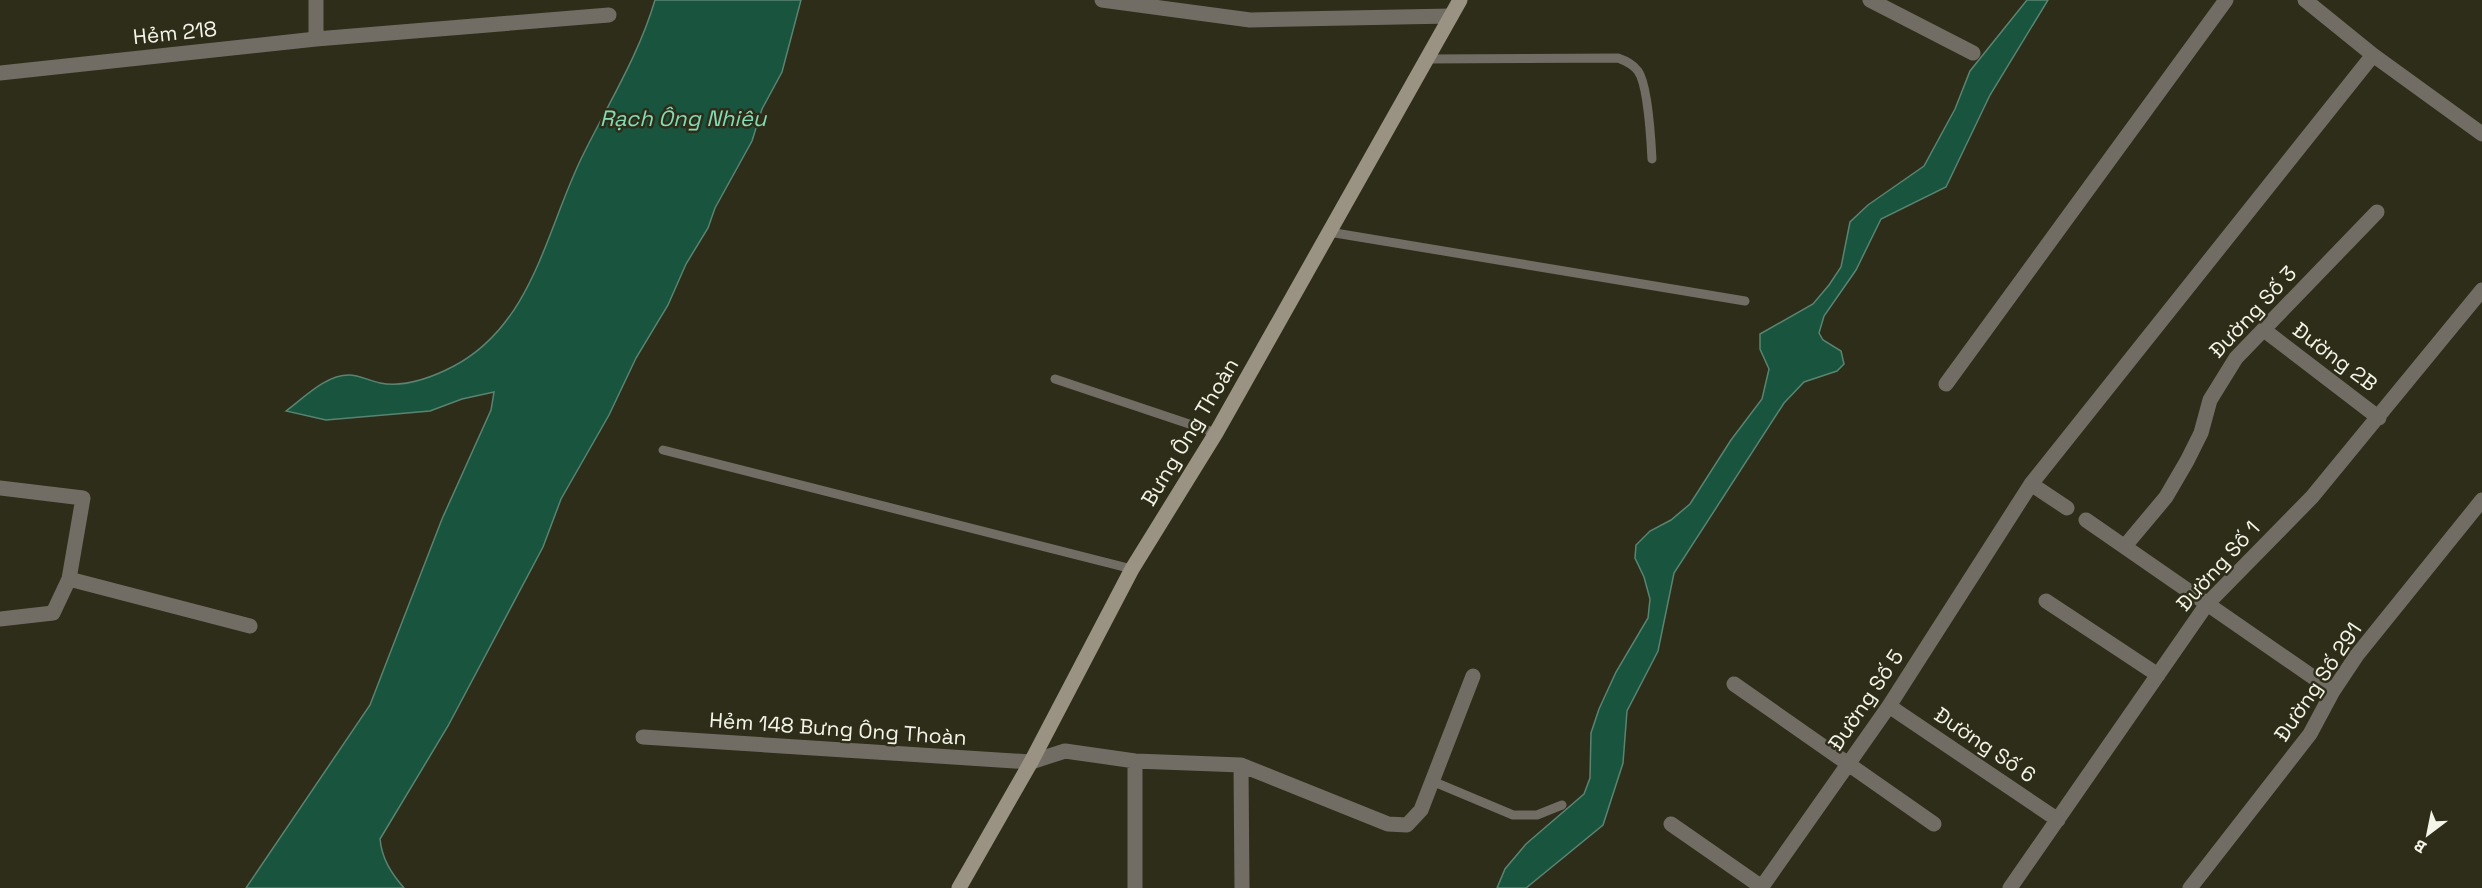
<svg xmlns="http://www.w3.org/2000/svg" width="2482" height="888" font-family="'Space Grotesk',sans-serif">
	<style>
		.water { fill: #18543e; stroke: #5a8471; stroke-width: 1.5 }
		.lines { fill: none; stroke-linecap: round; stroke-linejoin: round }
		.lane { stroke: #726d64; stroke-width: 9 }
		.street { stroke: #726d64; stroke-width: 15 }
		.secondary { stroke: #9a9283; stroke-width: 15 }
		.labels { text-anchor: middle; stroke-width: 5; stroke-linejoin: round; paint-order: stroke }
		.street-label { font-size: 21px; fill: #f4f5e8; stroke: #2d2d19 }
		.water-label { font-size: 22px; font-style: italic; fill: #83dcb5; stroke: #2d2d19 }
	</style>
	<rect width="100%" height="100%" fill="#2d2d19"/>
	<path class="water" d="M655,0h146l-19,72 -20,37 -10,32 -37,67 -7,20 -22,36 -18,41 -32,53 -27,57 -48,84 -18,48 -95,179 -68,113c2,20 11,34 24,49h-158l124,-183 72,-186 49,-109 3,-18 -32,7 -32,12 -104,9 -40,-9c18,-13 39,-36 63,-36 10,0 21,6 31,8 25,5 51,-5 74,-17 79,-42 92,-136 128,-209 25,-51 57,-102 73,-157z
		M2027,0h21l-58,95 -44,92 -65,32 -25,51 -32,46 -5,17 4,7 18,11 3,13 -7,7 -33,11 -20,21 -110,170 -16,78 -31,60 -4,52 -20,62 -77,63h-29l8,-19 21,-25 58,-50 6,-16 1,-45 8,-24 17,-37 32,-54 2,-19 -6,-22 -9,-19 1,-13 14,-14 21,-11 19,-16 41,-64 31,-41 7,-30 -9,-20v-15l53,-30 16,-19 12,-18 9,-45 18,-17 56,-39 31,-57 15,-38z"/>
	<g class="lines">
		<path class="lane" d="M1428,59l190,-1c8,3 15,6 20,13 10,14 13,69 14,88
			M1329,232l416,69
			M1055,379l161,54
			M663,450l469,119
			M1432,781l81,34h24l25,-10"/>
		<path class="street" d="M1102,0l148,20 201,-4
			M1870,0l103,53
			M2305,0l68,55 109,79
			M316,39l293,-24
			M0,73l316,-34v-39
			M2264,330l115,88
			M1946,384l280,-384
			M2031,484l36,24
			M0,488l83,10 -14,81 -16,34 -53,6
			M2086,520l247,171
			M2125,546l41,-49 21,-36 14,-28 9,-33 26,-42 141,-146
			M69,579l181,47
			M2046,601l112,74
			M1734,684l200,140
			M1889,706l169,114
			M643,737l388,25 34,-11 70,10 106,4 147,59 19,1 14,-15 52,-134
			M1135,761v127
			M1241,765l1,123
			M1671,824l92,64
			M1761,888l128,-182 142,-222 342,-429
			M2010,888l197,-284 105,-107 170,-207
			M2190,888l120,-154 23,-43 24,-36 125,-155"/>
		<path class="secondary" d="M959,888l72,-126 101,-193 84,-136 244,-433"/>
	</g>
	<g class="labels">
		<g class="street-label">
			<text transform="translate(175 33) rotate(-6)" y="7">Hẻm 218</text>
			<text transform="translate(2253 312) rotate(-47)" y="7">Đường Số 3</text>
			<text transform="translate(2335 357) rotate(37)" y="7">Đường 2B</text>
			<text transform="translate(1190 432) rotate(-59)" y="7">Bưng Ông Thoàn</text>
			<text transform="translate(2218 566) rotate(-48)" y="7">Đường Số 1</text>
			<text transform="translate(2318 682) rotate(-56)" y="7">Đường Số 291</text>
			<text transform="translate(1866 700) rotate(-56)" y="7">Đường Số 5</text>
			<text transform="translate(838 729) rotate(4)" y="7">Hẻm 148 Bưng Ông Thoàn</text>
			<text transform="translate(1985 745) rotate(34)" y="7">Đường Số 6</text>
		</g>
		<g class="water-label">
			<text x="683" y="126">Rạch Ông Nhiêu</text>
		</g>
	</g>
	<g transform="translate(2428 834) rotate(212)" stroke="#2d2d19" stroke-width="4.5" paint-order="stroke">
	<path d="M0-4.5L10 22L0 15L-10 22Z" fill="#f4f5e8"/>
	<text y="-9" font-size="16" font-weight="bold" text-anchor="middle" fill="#f4f5e8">B</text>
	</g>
</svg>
